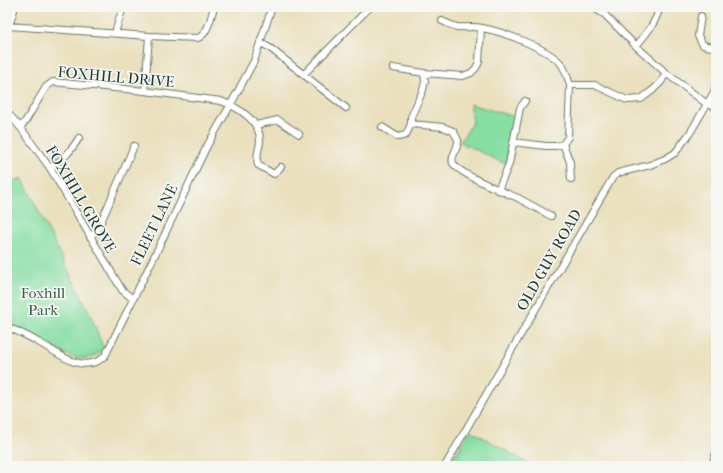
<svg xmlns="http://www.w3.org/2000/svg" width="723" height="473" font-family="'IM FELL French Canon',serif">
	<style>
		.green { fill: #86dea3; stroke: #528e6c }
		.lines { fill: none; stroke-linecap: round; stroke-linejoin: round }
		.minor-casing { stroke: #667664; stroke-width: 8 }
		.minor { stroke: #fff; stroke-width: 6 }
		.labels { text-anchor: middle; stroke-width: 3.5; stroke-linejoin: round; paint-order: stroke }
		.street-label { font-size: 15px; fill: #1f3d34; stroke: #f6f6f2 }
		.park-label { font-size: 15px; fill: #345d4a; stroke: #f6f6f2 }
	</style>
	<rect width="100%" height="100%" fill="#f6f6f2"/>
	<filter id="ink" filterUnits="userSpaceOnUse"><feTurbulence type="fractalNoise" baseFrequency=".025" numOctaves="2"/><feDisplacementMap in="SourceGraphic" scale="8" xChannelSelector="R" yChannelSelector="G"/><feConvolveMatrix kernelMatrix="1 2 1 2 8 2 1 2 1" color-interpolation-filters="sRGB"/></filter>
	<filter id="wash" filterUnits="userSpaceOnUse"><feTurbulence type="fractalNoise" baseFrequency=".012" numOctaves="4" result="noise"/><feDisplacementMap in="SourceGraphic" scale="16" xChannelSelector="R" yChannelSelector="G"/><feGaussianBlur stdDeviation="0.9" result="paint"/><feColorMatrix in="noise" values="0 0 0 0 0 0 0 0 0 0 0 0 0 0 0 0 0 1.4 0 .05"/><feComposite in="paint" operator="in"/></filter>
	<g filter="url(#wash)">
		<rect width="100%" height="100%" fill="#eae0bd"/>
		<path class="green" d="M470,104l45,13 -10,47 -45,-22 13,-20z
			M22,178l69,138 13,33c-12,10 -17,11 -32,8l-65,-34v-140z
			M470,430l63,36h-84z"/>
	</g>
	<g filter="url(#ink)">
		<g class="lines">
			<defs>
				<path id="minor" d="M592,7l12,7 32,32 30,27 41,31 9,3
					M701,16l-3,20 5,9 13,3
					M442,21c5,2 10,5 15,6 8,1 17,-1 25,1 19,3 68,21 80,37 4,6 6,14 8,20h25l32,15 14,-1 12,-9 8,-8 5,-9
					M9,26l140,10
					M7,32l8,-25
					M115,33l8,-26
					M261,43l9,5 76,60
					M636,46c11,-13 19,-22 24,-39
					M393,68l31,5 39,3 8,-3 5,-5 3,-6 2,-34
					M304,74l66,-67
					M145,91l4,-55 49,2c10,-4 13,-21 16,-31
					M7,112l13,15 30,41 72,122 11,9
					M411,124l32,3 10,4c2,3 4,6 5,9 1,7 -8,17 -5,23 5,11 53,30 65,35 11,6 22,12 33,18
					M256,125l22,-5 21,14
					M20,127l5,-5 21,-35 7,-5 92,9 76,10c16,6 39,19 39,39 0,8 -5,16 -2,25l16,9 7,-7
					M382,127l16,10 8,-2 5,-11v-7l12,-27 2,-9 -1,-8
					M513,142l33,4h10l7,-2 5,-7 2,-52
					M563,144l7,18 1,17
					M50,168c14,-9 20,-16 29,-30
					M498,190l11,-26 11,-56 5,-7
					M90,237l8,-8 36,-83
					M7,327c10,4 21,9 31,15 18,9 38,29 60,19 2,-1 5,-4 7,-5l47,-95 55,-115 24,-42 23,-43 18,-54
					M445,466l62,-108 106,-181 5,-4 32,-8 15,-6 10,-6 15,-20 17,-29 7,-12 2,-8
					M712,466l4,-13"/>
			</defs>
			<use href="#minor" class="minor-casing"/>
			<use href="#minor" class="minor"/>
		</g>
	</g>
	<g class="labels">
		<g class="street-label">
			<text transform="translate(116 77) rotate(5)" y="5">FOXHILL DRIVE</text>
			<text transform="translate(81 199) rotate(59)" y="5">FOXHILL GROVE</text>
			<text transform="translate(154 225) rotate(-64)" y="5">FLEET LANE</text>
			<text transform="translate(549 260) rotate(-60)" y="5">OLD GUY ROAD</text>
		</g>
		<g class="park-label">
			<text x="43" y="298">Foxhill<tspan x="43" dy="17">Park</tspan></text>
		</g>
	</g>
	<rect width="723" height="473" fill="none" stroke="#f6f6f2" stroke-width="24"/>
</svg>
